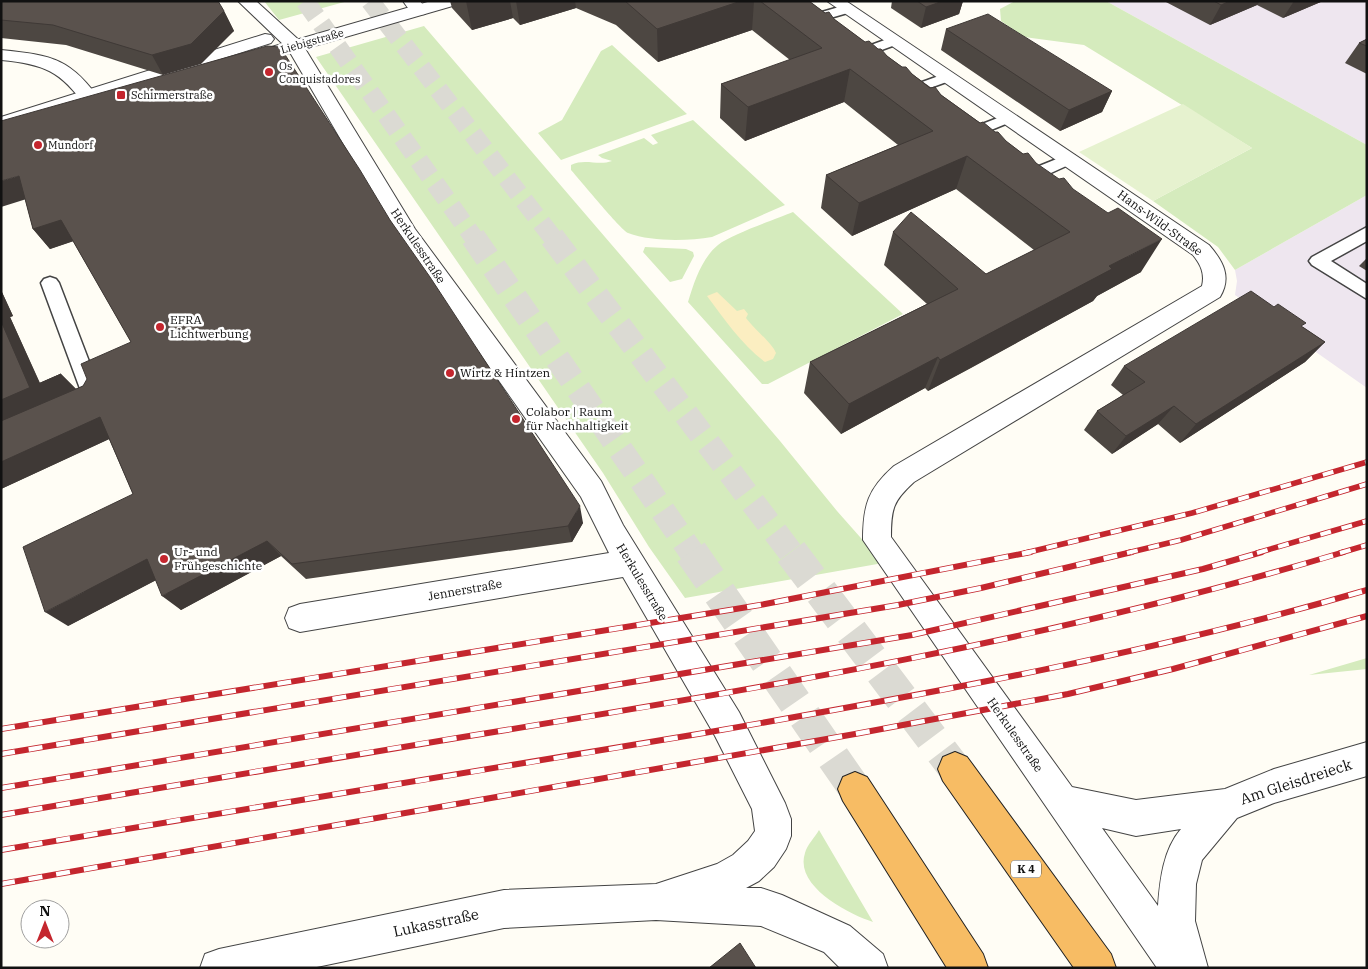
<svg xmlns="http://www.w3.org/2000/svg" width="1368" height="969" font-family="'IBM Plex Serif',serif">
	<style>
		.industrial { fill: #eee6ef }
		.green { fill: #d5ebbd }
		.sand { fill: #fbeec1 }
		.pitch { fill: #e6f2cf }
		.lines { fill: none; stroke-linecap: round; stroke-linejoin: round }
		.trunk-tunnel-far2 { stroke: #dbdad3; stroke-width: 19; stroke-dasharray: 19 9; stroke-linecap: butt }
		.trunk-tunnel-far1 { stroke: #dbdad3; stroke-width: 25; stroke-dasharray: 25 12; stroke-linecap: butt }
		.trunk-tunnel { stroke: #dbdad3; stroke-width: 33; stroke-dasharray: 33 17; stroke-linecap: butt }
		.service-casing { stroke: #444; stroke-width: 3 }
		.minor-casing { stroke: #444; stroke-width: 2 }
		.tertiary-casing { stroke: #444; stroke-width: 2 }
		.trunk-casing { stroke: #222; stroke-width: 2 }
		.service { fill: #fff; fill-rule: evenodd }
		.minor { fill: #fff; fill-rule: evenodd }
		.tertiary { fill: #fff; fill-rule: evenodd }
		.trunk { fill: #f7bc64; fill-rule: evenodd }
		.rail-far1-casing { stroke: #c4262e; stroke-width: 5.5 }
		.rail-casing { stroke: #c4262e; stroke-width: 6 }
		.rail-far1 { stroke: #fff; stroke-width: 4; stroke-dasharray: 11; stroke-linecap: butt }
		.rail { stroke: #fff; stroke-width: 4.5; stroke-dasharray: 14; stroke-linecap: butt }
		.wall { fill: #4d4742 }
		.shaded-wall { fill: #3f3936 }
		.building { fill: #5a524d; stroke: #3f3936 }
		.poi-dot { fill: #c4262e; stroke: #fff; stroke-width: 2 }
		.labels { text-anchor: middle; stroke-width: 5; stroke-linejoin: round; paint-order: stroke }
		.far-street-label { font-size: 11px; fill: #111; stroke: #fff }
		.far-poi-label { font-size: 11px; fill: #111; stroke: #fff; text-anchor: start }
		.shield { fill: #fff; stroke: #585858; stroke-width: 1 }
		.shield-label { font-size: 11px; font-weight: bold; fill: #111 }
		.street-label { font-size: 12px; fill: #111; stroke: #fff }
		.poi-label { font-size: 12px; fill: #111; stroke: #fff; text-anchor: start }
		.near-street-label { font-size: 15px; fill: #111; stroke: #fff }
	</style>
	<rect width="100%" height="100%" fill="#fffdf5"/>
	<path class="industrial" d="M1106,1h261v144z
		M1367,195v193l-132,-93 2,-14 -2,-11z"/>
	<path class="green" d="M264,1h84l-69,19z
		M1015,1h91l261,144v50l-132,75 -17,-23 -65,-46 99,-53 -168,-103 -60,-8 -23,-16 -1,-12z
		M424,26l356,415 57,70 46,52 -198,35 -36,-51 -46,-74 -287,-416z
		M612,45l75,69 -126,46 -23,-27 24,-13 39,-69z
		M693,120l92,85 -73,32c-24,4 -60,5 -84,-4 -8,-4 -48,-53 -57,-63v-5c14,-7 27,1 41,-4l-10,-3 -4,-3 46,-17 9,7 5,-2 -7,-8z
		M793,212l110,102 -135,70h-6l-74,-82c6,-20 14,-44 30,-57 14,-11 56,-25 75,-33z
		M645,247l41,2 7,3 1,4 -12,23 -12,3 -27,-30z
		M1367,658v11l-58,6z
		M819,830l54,92c-25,-8 -79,-36 -68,-69 2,-8 10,-16 14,-23z"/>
	<path class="sand" d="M717,292l20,19 7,-2 4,5 -2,4c8,11 26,25 30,35l-3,6 -8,3c-23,-17 -41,-43 -58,-66z"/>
	<path class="pitch" d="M1183,104l69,44 -99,53 -74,-49z"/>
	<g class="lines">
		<path class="trunk-tunnel-far2" d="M305,1l169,237
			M370,1l183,237"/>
		<path class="trunk-tunnel-far1" d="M473,237l219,316
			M552,237l239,316"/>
		<path class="trunk-tunnel" d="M691,552l164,237
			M791,552l164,217"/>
		<defs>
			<path id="service" d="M846,5l5,1 1,3 -1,3 -45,13 -7,-4 2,-3z
				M893,37l5,1 2,3 -2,3 -44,16 -7,-4 2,-3z
				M947,73l7,4 -2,3 -47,17 -7,-4 2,-3z
				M1008,114l7,4 -2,3 -44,18h-10l-3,-3 3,-3z
				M1069,154l6,2 2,3 -2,3 -46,21h-12l-2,-4 2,-4z
				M1367,227v14l-36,20 36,23v15l-55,-34 -3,-4 3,-4z
				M50,277l6,2 3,4 44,115 -3,5 -17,7 -7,-3 -3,-5 3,-5 6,-3 -41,-111 3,-4z"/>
			<path id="minor" d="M238,1h18l45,41 114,187 186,252 22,44 116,187 46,91 6,16v17l-5,13 -12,18 -15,14 -13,7h15l21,7 68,31 33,28 5,14h-48l-16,-16 -63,-26 -105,-6 -152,8 -192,40h-112l5,-14 14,-5 285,-59 152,-6 61,-20 16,-9 15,-14 7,-10 -3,-22 -37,-73 -92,-159 -323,55 -11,-4 -4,-10 4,-10 11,-4 309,-51 -28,-56 -182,-258 -111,-190z
				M403,1h17l7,9 -2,4c-11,2 -16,-4 -22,-13z
				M827,1h19l363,244c14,16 23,32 11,52l-306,185c-21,19 -23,27 -23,55l181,250 64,13 89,-11 49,-20 93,-27v34l-93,27 -37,15 -35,42 -6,24 -1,37 13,47h-51l-294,-428c0,-35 5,-51 31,-74l308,-180c3,-12 -1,-21 -9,-31zM1102,828l34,8 45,-7c-18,21 -21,51 -23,77z
				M1,50c52,5 71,9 101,53l-2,4h-14c-25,-36 -42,-43 -85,-47z"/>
			<path id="tertiary" d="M431,1h27l-2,4 -204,59h-12l-3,-4 3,-4z
				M265,34l6,1 3,4 -3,4 -270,86v-12z"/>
			<path id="trunk" d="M955,752l12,5 144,197 5,14h-42l-131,-187 -5,-12 5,-12z
				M855,772l12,5 116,177 5,14h-41l-104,-167 -5,-12 5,-12z"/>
		</defs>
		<use href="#service" class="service-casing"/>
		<use href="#minor" class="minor-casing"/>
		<use href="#tertiary" class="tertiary-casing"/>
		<use href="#trunk" class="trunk-casing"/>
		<use href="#service" class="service"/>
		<use href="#minor" class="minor"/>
		<use href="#tertiary" class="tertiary"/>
		<use href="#trunk" class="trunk"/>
		<defs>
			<path id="rail-far1" d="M1025,553l167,-40 175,-51
				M1127,553l54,-13 186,-56
				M1257,553l110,-32
				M1340,553l27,-8"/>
			<path id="rail" d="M1,729l759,-124 271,-53
				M1,754l897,-149 83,-17 151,-36
				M1,788l911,-153 291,-66 59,-17
				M1,815c154,-26 308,-53 462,-78 297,-48 593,-98 881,-185
				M1,850c234,-40 469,-77 703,-117 225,-39 444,-79 663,-143
				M1,884l854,-150 213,-40 105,-25 194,-53"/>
		</defs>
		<use href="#rail-far1" class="rail-far1-casing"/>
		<use href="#rail" class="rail-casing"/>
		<use href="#rail-far1" class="rail-far1"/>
		<use href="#rail" class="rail"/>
	</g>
	<path class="wall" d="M1,1l223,10 10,20 -71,44 -97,-30 -65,-7z
		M450,1h359l56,41 22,14 149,107 105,109 -44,24 -4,5 -122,67 -43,23 -3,-3 -84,46 -37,-41 6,-31 117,-58 -43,-39 9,-33 93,42 48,-24 -78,-61 -104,47 -31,-28 5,-33 72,-30 -54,-43 -99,39 -25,-23 1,-34 69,-24 -38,-30 -94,32 -42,-37 -40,-17 -56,17 -7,-7 -41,12 -20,-22z
		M892,1h71l-4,13 -38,14 -30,-20z
		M1164,1h159l-40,17 -26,-13 -47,20z
		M946,29l166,62 -10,21 -42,19 -119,-81z
		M1367,39v35l-22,-11 14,-20z
		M1,121l389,99 193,303 -11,19 -266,37 -25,-23 -100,54 -25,-30 -88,46 65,-132 -24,-55 -108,50v-199l12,26 -3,1 30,66 21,-9 15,15 7,-3 48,-44 -58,-101 -23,8 -17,-20 -8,-30z
		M1367,258v13l-8,-5z
		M1303,327l22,15 -20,20 -125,81 -22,-19 -46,30 -28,-24 13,-19 26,-16 -12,-10 13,-19z"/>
	<path class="shaded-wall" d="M466,1h44l3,17 -41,12z
		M516,1h59l1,7 -56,17z
		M741,1h13l-2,29 -94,32 -1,-33z
		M943,1h20l-4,13 -38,14 5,-21z
		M1230,1h30l-3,4 -47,20 11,-20z
		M1294,1h29l-40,17z
		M224,11l10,20 -33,33 -38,11 -11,-20z
		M850,69l-6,33 -99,39 3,-34z
		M1112,91l-10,21 -42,19 9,-21z
		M967,156l-11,33 -104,47 7,-33z
		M19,176l17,20 -35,11v-26z
		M61,220l16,20 -27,9 -17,-20z
		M1162,239l-21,33 -44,24 -4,5 -165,90 12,-31 169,-94z
		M1,290l12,26 -3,1 30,67 21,-10 19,19 -79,35z
		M1325,342l-20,20 -125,81 16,-19z
		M938,357l-13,31 -84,46 8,-30z
		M1174,406l-16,18 -46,30 14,-18z
		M100,417l18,18 -117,54v-27z
		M580,506l3,17 -11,19 -4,-16z
		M267,541l14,15 -100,54 -19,-14z
		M147,559l19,16 -98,51 -23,-14z"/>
	<path class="building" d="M1,1h217l6,10 -33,33 -39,11 -99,-30 -52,-5z
		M625,1h116l-84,28z
		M760,1h49l16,12 4,-1 5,7 31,23 4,-1 9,8h3l6,7 15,11h4l6,7 18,14 5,-1 6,8 39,28 3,-1 12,10h3l8,9 17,13 5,-1 8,10 23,16 5,-1 9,11 35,24 10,-5 44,31 -53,27 3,3 -127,67 -45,24 -2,-3 -89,47 -39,-42 148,-73 -65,-57 18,-20 75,62 84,-42 -103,-76 -108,47 -33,-28 107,-44 -83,-62 -102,38 -27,-23 101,-36z
		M917,1h26l-17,6z
		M1214,1h16l-9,4z
		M988,14l124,77 -43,19 -123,-81z
		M1367,39v7l-8,-3z
		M267,46l13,1 80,123 30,50 40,57 150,229 -12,20 -276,38 -25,-23 -105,55 -15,-37 -102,53 -22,-65 110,-53 -33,-77 -99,45v-41l82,-35 4,-7 -6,-15 50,-22 -70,-122 -28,9 -14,-53 -18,5v-60z
		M1251,291l23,16 4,-3 28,19 -5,3 24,16 -129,82 -22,-18 -48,30 -29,-25 48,-29 -21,-16z
		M1,321l29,67 31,-14 -60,26z
		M740,943l16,25h-47z"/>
	<g class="poi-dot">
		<circle cx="269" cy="72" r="5"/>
		<rect x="116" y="90" width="10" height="10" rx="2.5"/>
		<circle cx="38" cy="145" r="5"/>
		<circle cx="160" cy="327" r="5"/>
		<circle cx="450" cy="373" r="5"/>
		<circle cx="516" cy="419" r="5"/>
		<circle cx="164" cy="559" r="5"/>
	</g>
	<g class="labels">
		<g class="far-street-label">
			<text transform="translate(312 41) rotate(-16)" y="4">Liebigstraße</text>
		</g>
		<g class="far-poi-label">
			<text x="279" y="70">Os<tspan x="279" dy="13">Conquistadores</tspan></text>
			<text x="131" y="99">Schirmerstraße</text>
			<text x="48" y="149">Mundorf</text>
		</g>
		<rect class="shield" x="1011" y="860.5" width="30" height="17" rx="4"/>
		<g class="shield-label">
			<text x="1026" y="873">K 4</text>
		</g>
		<g class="street-label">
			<text transform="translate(1160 223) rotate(36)" y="4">Hans-Wild-Straße</text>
			<text transform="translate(418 246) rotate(56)" y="4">Herkulesstraße</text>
			<text transform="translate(642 582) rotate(59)" y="4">Herkulesstraße</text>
			<text transform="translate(465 590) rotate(-10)" y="4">Jennerstraße</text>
			<text transform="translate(1015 735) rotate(55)" y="4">Herkulesstraße</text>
		</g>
		<g class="poi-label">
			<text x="170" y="324">EFRA<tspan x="170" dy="14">Lichtwerbung</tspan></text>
			<text x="460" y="377">Wirtz &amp; Hintzen</text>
			<text x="526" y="416">Colabor | Raum<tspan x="526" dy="14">für Nachhaltigkeit</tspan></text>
			<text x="174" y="556">Ur- und<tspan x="174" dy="14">Frühgeschichte</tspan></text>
		</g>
		<g class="near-street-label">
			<text transform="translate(1296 782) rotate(-18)" y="5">Am Gleisdreieck</text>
			<text transform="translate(436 923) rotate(-12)" y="5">Lukasstraße</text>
		</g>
	</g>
	<rect width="1368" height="969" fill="none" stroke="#111111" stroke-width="5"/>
	<g transform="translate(45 924)"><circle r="24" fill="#ffffff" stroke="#a0a0a0"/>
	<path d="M0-4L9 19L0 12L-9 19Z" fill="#c4262e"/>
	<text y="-8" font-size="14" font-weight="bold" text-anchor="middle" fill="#111111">N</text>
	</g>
</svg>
